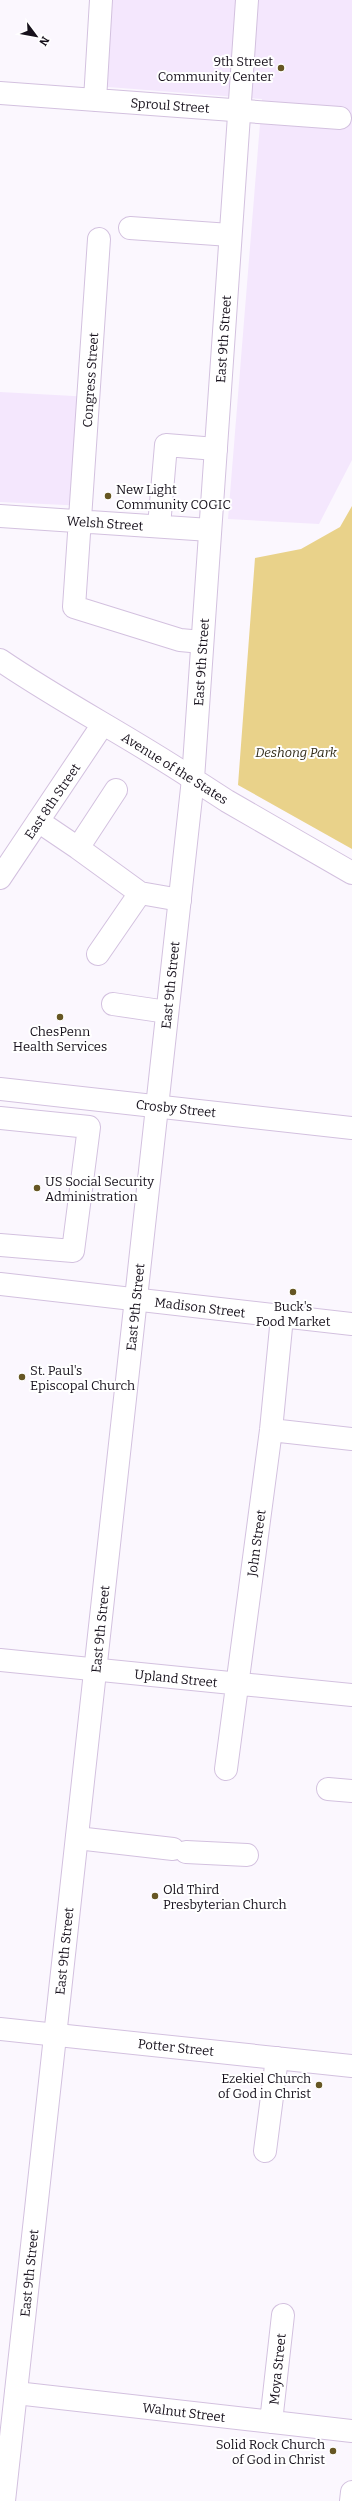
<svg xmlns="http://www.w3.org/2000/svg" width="352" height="2501" font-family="Bitter,serif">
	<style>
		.built { fill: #f4e7fd }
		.green { fill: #e9d28a }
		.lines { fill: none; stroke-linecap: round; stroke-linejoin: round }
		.minor-casing { stroke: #d3c1df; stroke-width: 24 }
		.major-casing { stroke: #d3c1df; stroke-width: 24 }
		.minor { stroke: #fff; stroke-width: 22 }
		.major { stroke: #fff; stroke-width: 22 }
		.poi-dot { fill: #665623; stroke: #fff; stroke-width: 1.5 }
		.labels { text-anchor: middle; stroke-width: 4; stroke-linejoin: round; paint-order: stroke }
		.poi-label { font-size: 13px; fill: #17111c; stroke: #fff; text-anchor: start }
		.street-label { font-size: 13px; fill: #17111c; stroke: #fff }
		.park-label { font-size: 13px; font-style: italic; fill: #312b19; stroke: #fff }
	</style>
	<rect width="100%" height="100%" fill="#fbf7fe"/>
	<path class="built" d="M100,0h252v460l-33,64 -91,-5 34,-420 -167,-13z
		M0,392l92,5 -5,109 -87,-4z"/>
	<path class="green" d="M352,506v343l-114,-64 17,-227 46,-9 39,-22z"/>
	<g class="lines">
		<defs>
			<path id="minor" d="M0,93l340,25
				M95,100l6,-100
				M130,228l100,7
				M99,239l-25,368 106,33 22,2
				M0,516l210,14
				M159,526l7,-81 50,4
				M0,660c63,43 130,77 193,119
				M38,821l40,27
				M0,878l103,-154
				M140,893l40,7
				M98,954l42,-61 -62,-45 38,-58
				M113,1004l54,8
				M0,1089l352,39
				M0,1118l89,9 -16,124 -73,-6
				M0,1284l352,40
				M271,1430l81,9
				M0,1660l352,35
				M226,1769l45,-339 11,-113
				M328,1789l24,2
				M77,1838l96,11
				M186,1852l61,3
				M0,2029l352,37
				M265,2151l12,-93
				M16,2393l336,38
				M271,2422l12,-107
				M351,2501l1,-9"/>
			<path id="major" d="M193,779l34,22 125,72
				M4,2501l189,-1722 54,-779"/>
		</defs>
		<use href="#minor" class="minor-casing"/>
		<use href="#major" class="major-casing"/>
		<use href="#minor" class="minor"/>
		<use href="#major" class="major"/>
	</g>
	<g class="poi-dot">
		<circle cx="281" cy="68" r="4"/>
		<circle cx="108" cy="496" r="4"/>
		<circle cx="60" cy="1017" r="4"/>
		<circle cx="37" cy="1188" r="4"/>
		<circle cx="293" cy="1292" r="4"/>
		<circle cx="22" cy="1377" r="4"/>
		<circle cx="155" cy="1896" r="4"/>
		<circle cx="319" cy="2085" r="4"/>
		<circle cx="333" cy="2451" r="4"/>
	</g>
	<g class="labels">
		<g class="poi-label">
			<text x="273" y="66" text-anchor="end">9th Street<tspan x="273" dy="15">Community Center</tspan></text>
			<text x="116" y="494">New Light<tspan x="116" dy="15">Community COGIC</tspan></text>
			<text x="60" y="1036" text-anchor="middle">ChesPenn<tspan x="60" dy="15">Health Services</tspan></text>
			<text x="45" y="1186">US Social Security<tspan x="45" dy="15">Administration</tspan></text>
			<text x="293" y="1311" text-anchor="middle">Buck's<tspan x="293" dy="15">Food Market</tspan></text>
			<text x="30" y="1375">St. Paul's<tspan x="30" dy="15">Episcopal Church</tspan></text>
			<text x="163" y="1894">Old Third<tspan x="163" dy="15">Presbyterian Church</tspan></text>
			<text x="311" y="2083" text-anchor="end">Ezekiel Church<tspan x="311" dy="15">of God in Christ</tspan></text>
			<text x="325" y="2449" text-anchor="end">Solid Rock Church<tspan x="325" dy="15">of God in Christ</tspan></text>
		</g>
		<g class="street-label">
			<text transform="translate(170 105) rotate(4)" y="5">Sproul Street</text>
			<text transform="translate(223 339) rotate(-86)" y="5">East 9th Street</text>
			<text transform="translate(90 380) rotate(-86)" y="5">Congress Street</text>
			<text transform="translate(105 523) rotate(4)" y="5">Welsh Street</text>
			<text transform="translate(201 662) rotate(-86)" y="5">East 9th Street</text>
			<text transform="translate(175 768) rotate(32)" y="5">Avenue of the States</text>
			<text transform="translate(52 801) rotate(-56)" y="5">East 8th Street</text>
			<text transform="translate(170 985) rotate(-84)" y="5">East 9th Street</text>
			<text transform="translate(176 1108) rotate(6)" y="5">Crosby Street</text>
			<text transform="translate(135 1307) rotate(-84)" y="5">East 9th Street</text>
			<text transform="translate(200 1307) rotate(7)" y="5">Madison Street</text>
			<text transform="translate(256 1543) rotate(-82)" y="5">John Street</text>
			<text transform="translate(100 1629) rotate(-84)" y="5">East 9th Street</text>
			<text transform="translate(176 1678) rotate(6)" y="5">Upland Street</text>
			<text transform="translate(64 1951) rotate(-84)" y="5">East 9th Street</text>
			<text transform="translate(176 2047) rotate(6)" y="5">Potter Street</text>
			<text transform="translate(29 2273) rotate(-84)" y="5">East 9th Street</text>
			<text transform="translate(277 2369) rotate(-84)" y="5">Moya Street</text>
			<text transform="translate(184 2412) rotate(7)" y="5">Walnut Street</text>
		</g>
		<g class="park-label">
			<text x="296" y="757">Deshong Park</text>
		</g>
	</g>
	<g transform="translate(36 36) rotate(122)" stroke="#ffffff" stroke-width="3" paint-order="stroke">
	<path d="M0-3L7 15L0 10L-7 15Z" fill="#17111c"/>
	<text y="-6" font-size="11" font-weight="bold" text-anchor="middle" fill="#17111c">N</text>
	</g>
</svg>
